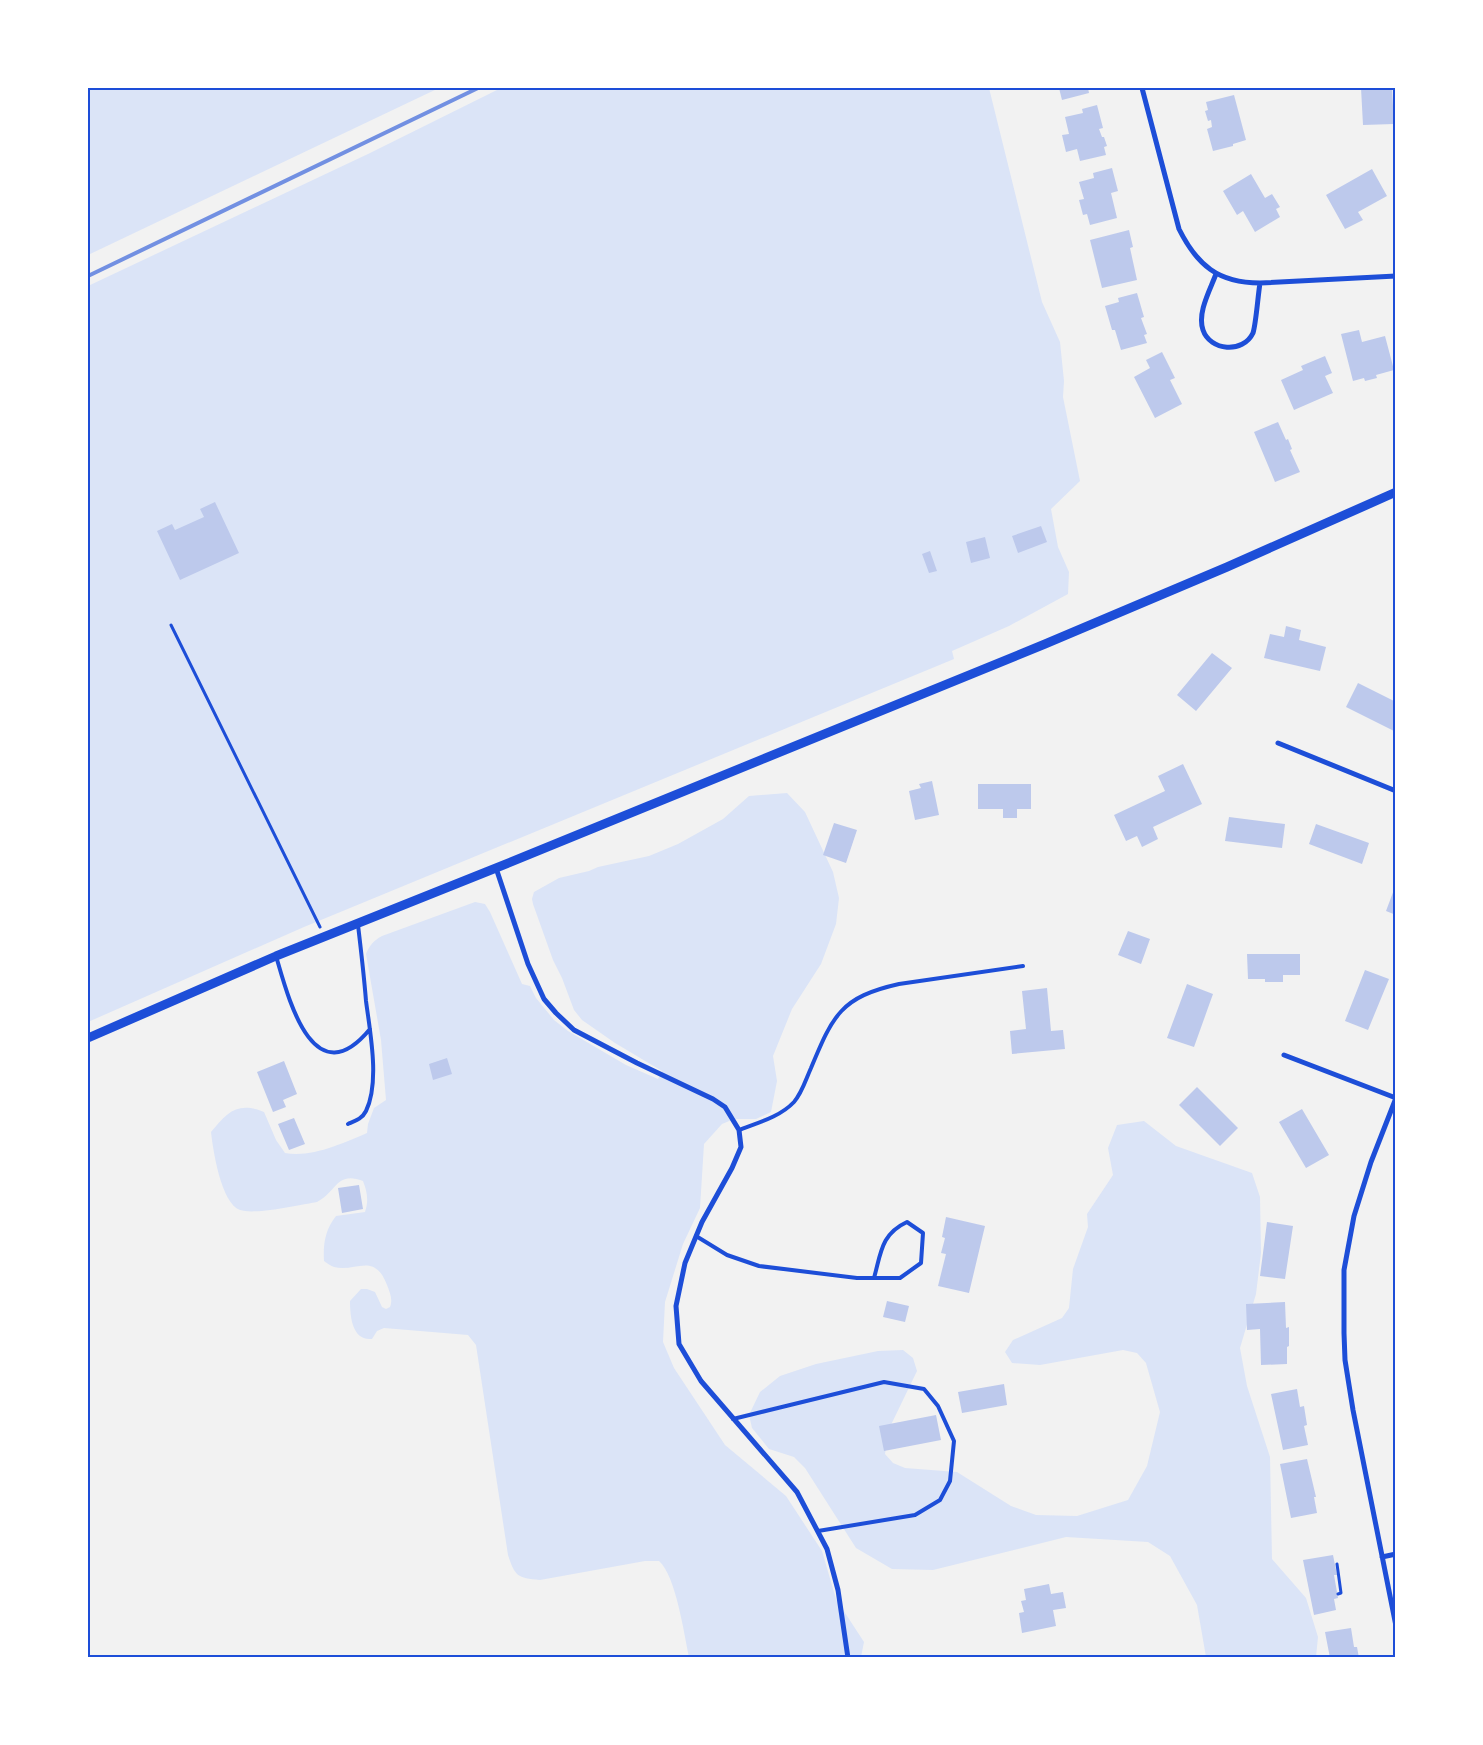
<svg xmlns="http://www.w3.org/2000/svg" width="1483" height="1745" font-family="'Alegreya Sans',sans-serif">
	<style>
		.green { fill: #dbe4f7 }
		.building { fill: #bdc9ec }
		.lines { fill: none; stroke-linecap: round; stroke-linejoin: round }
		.path { stroke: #1d4ed8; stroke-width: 3 }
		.service { stroke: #1d4ed8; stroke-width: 4 }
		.minor { stroke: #1d4ed8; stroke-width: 5 }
		.tertiary { stroke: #1d4ed8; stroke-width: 9 }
		.rail { stroke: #7290e2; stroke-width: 4 }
		.neatline { fill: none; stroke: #1d4ed8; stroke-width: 2 }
	</style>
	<rect width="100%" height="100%" fill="#f2f2f2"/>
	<path class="green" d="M88,88h351l-351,167z
		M501,88h488l53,214 18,40 4,39 -1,16 17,84 -29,28 7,38 11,25 -1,22 -59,32 -57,25 2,8 -650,268 -216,95v-736l280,-132z
		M787,793l18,19 28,60 6,26 -3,26 -15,40 -29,45 -19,47 4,25 -6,31 -15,7h-22l-12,5 -18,20 -4,64 -17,36 -18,58 -2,40 11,26 51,77 61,51 36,55 14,48 28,43 -3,15h-172c-5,-23 -13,-81 -30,-96h-14l-105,19c-23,-2 -25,-4 -32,-25l-32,-210 -8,-10 -84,-7 -7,3 -5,8c-20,2 -22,-23 -22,-38l11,-12h6l8,3 7,15 4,2 4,-2c3,-8 0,-14 -3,-22 -13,-34 -32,-12 -53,-18 -3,-1 -7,-4 -10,-6 -1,-17 1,-31 12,-45l29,-4c4,-11 2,-21 -2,-31 -27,-10 -26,11 -46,21 -17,3 -62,13 -77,8 -19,-7 -27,-60 -29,-78 16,-20 27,-31 53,-20l12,28 9,13c27,5 58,-10 82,-20l1,-9 6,-16 12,-8 -5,-60 -15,-86c4,-9 7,-13 16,-18l93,-34 10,2 5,8 32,72 8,2 6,12 18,22 14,11 58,34 32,14 4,-8 -47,-28 -33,-23 -8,-10 -12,-32 -9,-18 -20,-56 -1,-5 2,-7 25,-14 30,-7 9,-4 51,-11 29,-12 45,-25 26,-23z
		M1144,1121l32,25 76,27 8,24 1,56 -5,41 -16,54 7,38 23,71 2,102 34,39 12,39 -2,20h-110l-9,-52 -27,-49 -22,-14 -82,-5 -133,33 -41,-1 -36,-21 -51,-80 -11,-11 -25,-8 -17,-21 -3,-13 11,-23 20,-16 36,-12 62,-13 25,-1 10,8 4,13 -28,58 -4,25 8,9 12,5 52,4 54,34 25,9 41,1 51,-16 19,-34 13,-54 -14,-49 -9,-10 -14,-3 -83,15 -28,-2 -7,-11 8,-12 49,-22 7,-10 4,-39 15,-42 -1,-13 26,-39 -5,-27 9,-23z"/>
	<path class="building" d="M1059,88h29l1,5 -27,7z
		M1361,88h31l2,36 -31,1z
		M1234,95l12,45 -13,4v2l-20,5 -6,-22 5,-2 -1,-7 -3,1 -3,-10 3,-1 -2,-8z
		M1097,105l6,23 -4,1 3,8h2l3,9 -3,1 2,8 -26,6 -3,-12 -11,3 -4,-17 7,-1 -4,-17 18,-4 -1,-4z
		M1112,168l6,23 -7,2 6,25 -27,7 -3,-11 -4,1 -4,-15 5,-1 -5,-17 15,-4 -1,-5z
		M1372,169l15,27 -29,16 5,8 -18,9 -19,-34z
		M1251,174l14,24 7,-4 8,13 -4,2 4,8 -25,15 -12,-21 -6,4 -14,-24z
		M1129,230l4,17 -3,1 7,32 -35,8 -12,-48z
		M1137,293l7,24 -3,1 6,16 -3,1 3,8 -26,7 -6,-20h-3l-7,-24 14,-4 -1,-4z
		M1359,330l3,12 23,-6 9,34 -18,5 1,3 -12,3 -1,-3 -11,3 -12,-47z
		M1162,352l13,26 -5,2 12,24 -27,14 -21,-41 16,-9 -4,-8z
		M1325,356l7,17 -7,3 8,17 -39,17 -13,-30 22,-10 -2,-4z
		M1278,422l8,18 2,-1 4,10 -2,1 10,22 -25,10 -21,-50z
		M215,502l24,51 -59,27 -23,-49 15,-7 3,6 29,-13 -4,-8z
		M1041,526l6,16 -29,11 -6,-17z
		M985,537l5,21 -19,5 -5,-21z
		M930,551l7,20 -8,2 -7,-19z
		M1286,626l15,4 -2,10 27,7 -6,24 -56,-13 6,-24 14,3z
		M1212,653l20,15 -36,43 -19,-16z
		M1358,683l38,19v25l-2,4 -48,-24z
		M1183,764l19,40 -49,23 5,12 -16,8 -5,-11 -11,5 -12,-26 51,-24 -7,-15z
		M932,781l7,34 -24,5 -6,-29 12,-3 -2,-4z
		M978,784h53v25h-14v9h-14v-9h-25z
		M1229,817l56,7 -3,24 -57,-7z
		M834,823l23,7 -11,33 -23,-8z
		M1316,824l53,19 -7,21 -53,-20z
		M1395,887h1v28l-10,-4z
		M1128,931l22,8 -9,25 -23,-9z
		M1247,954h53v21h-17v7h-18v-3h-17z
		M1365,970l24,9 -21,51 -23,-9z
		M1187,984l26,10 -19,53 -27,-9z
		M1047,988l4,43 12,-1 2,19 -53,5 -2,-23 16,-2 -4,-38z
		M447,1058l5,16 -19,6 -4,-16z
		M284,1061l13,33 -14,6 3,7 -13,5 -16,-40z
		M1197,1087l41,41 -18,18 -41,-41z
		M1302,1109l27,46 -23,13 -27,-46z
		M294,1118l11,26 -16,6 -11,-26z
		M359,1185l4,24 -21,4 -4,-25z
		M946,1217l39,9 -16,67 -31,-7 8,-32 -5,-1 4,-15 -3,-1z
		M1267,1222l26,4 -8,53 -25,-3z
		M887,1301l22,5 -4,16 -22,-5z
		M1285,1302l1,26 3,-1v19l-2,1v17l-26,1 -1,-36 -13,1 -1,-26z
		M1004,1384l3,21 -45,8 -4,-21z
		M1297,1389l3,18 4,-1 3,19 -3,1 4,19 -25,5 -12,-56z
		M936,1415l5,25 -57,11 -5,-25z
		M1307,1459l9,38h-2l3,16 -26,5 -11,-54z
		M1333,1555l4,20h-3l4,23 -4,1 2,11 -22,5 -11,-55z
		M1049,1584l2,10 12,-2 3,16 -13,2 3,16 -34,7 -3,-20 5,-1 -3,-11 5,-1 -2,-11z
		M1351,1628l3,19h3l2,11h-29l-5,-26z"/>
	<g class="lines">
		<path class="path" d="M171,625l149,302
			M1337,1564l4,29 -3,1"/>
		<path class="service" d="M276,956c12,41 37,142 94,73
			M348,1124c7,-3 14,-5 18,-13 14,-29 4,-79 0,-110 -2,-25 -5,-51 -8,-76
			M739,1130c18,-7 41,-13 55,-28 8,-9 12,-23 17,-34 22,-53 30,-71 88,-84l124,-18
			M696,1236l31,19 32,11 98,12h43l21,-15 2,-30 -16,-11c-26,12 -26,31 -33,56
			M733,1419l151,-37 40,7 14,17 16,35 -4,40 -10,19 -25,15 -97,16"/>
		<path class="minor" d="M1142,88l37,141c18,36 39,54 81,54l136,-7
			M1216,274c-6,16 -19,39 -13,56 7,21 40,24 50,3 3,-9 5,-38 7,-50
			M1278,743l118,48
			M496,868l32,96 16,35 12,14 18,17 63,33 76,36 12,8 14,23 2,17 -9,21 -30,54 -17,41 -9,43 3,38 22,37 96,111 30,57 11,41 10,68
			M1284,1055l112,43
			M1396,1098l-25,64 -17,54 -10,54v63l1,27 8,50 43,216
			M1382,1557l14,-3"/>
		<path class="tertiary" d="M88,1038l188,-82 220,-88 549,-224 182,-77 169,-75"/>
		<path class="rail" d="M88,276l390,-188"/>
	</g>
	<rect width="1483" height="1745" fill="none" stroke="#ffffff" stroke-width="178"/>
	<rect x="89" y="89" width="1305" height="1567" class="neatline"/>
</svg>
